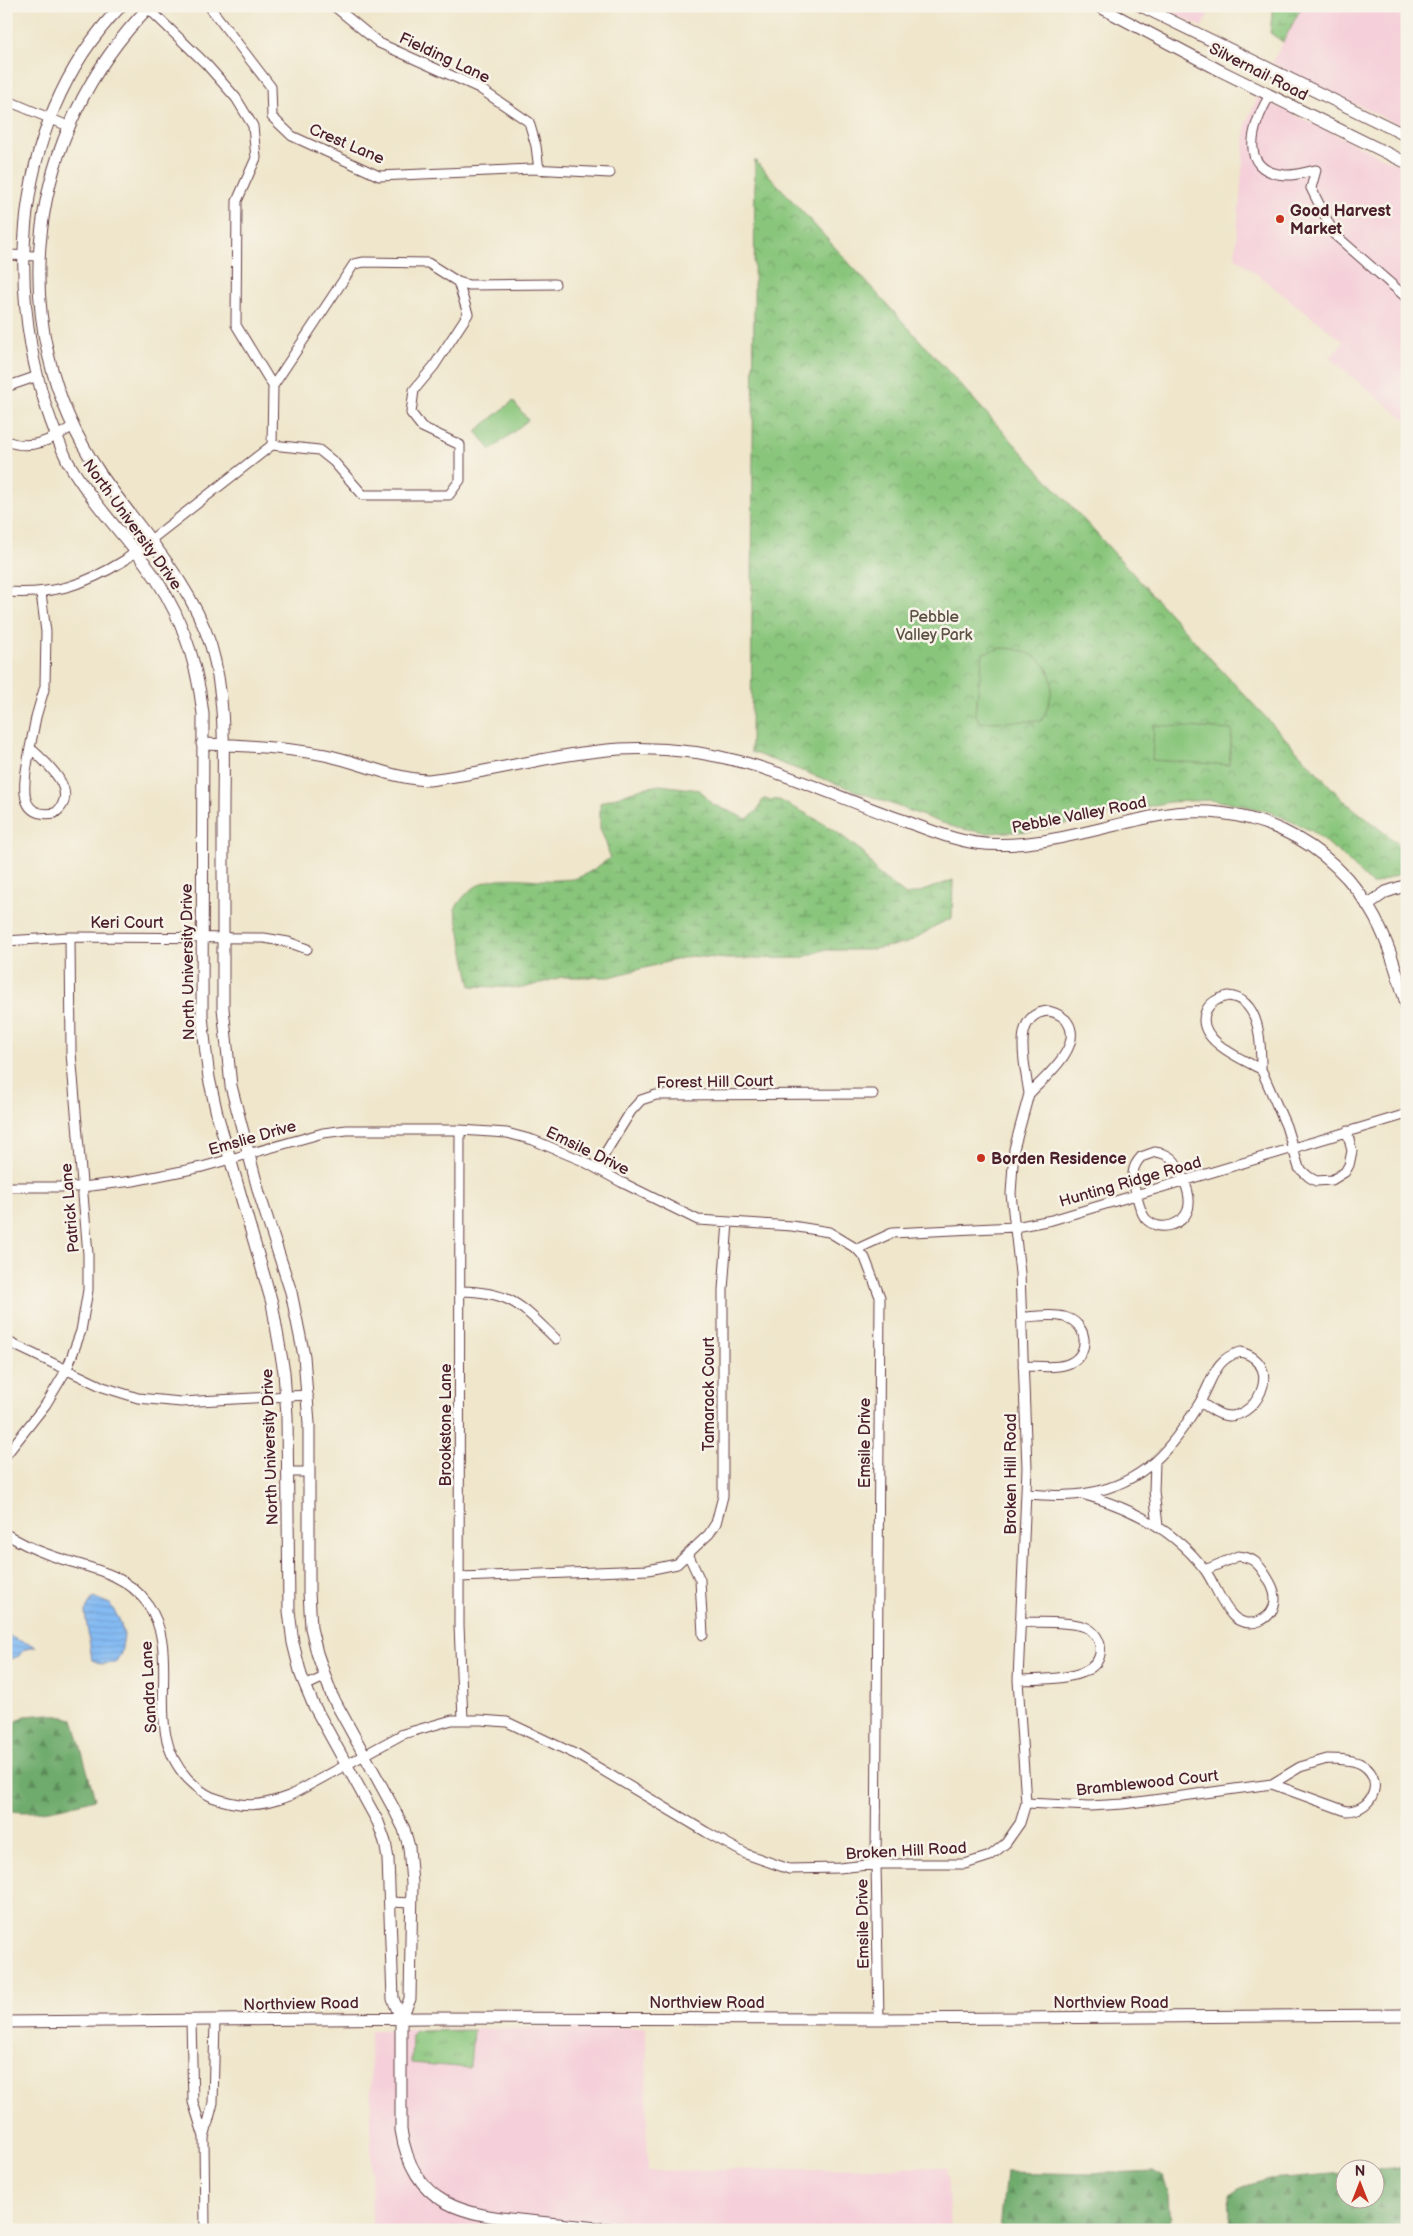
<svg xmlns="http://www.w3.org/2000/svg" width="1413" height="2236" font-family="'Balsamiq Sans',sans-serif">
	<style>
		.built { fill: #f5cfd9 }
		.grass { fill: url(#grass-tufts); stroke: #6a7254 }
		.forest { fill: url(#forest-firs); stroke: #5c654c }
		.wetland { fill: url(#wetland-marsh); stroke: #6a7254 }
		.park { fill: url(#park-crowns); stroke: #6a7254 }
		.garden { fill: #89c67c; stroke: #6a7254 }
		.water { fill: url(#water-rules); stroke: #676d8f }
		.lines { fill: none; stroke-linecap: round; stroke-linejoin: round }
		.stream { stroke: #84bbf3; stroke-width: 3 }
		.minor-casing { stroke: #633d43; stroke-width: 11 }
		.tertiary-casing { stroke: #633d43; stroke-width: 13 }
		.minor { stroke: #fff; stroke-width: 9 }
		.tertiary { stroke: #fff; stroke-width: 11 }
		.poi-dot { fill: #c8321e; stroke: #f7f3e8; stroke-width: 2 }
		.labels { text-anchor: middle; stroke-width: 5; stroke-linejoin: round; paint-order: stroke }
		.street-label { font-size: 16px; fill: #4a1f2b; stroke: #f7f3e8 }
		.poi-label { font-size: 16px; font-weight: bold; fill: #4a1f2b; stroke: #f7f3e8; text-anchor: start }
		.park-label { font-size: 16px; fill: #5d5143; stroke: #f7f3e8 }
	</style>
	<defs>
		<pattern id="grass-tufts" width="24" height="20" patternUnits="userSpaceOnUse" patternTransform="scale(1.25)"><rect width="24" height="20" fill="#89c67c"/><path d="M3 7l-1-3M5 7V3M7 7l1-3M15 17l-1-3M17 17v-4M19 17l1-3" fill="none" stroke="#72a066"/></pattern>
		<pattern id="forest-firs" width="22" height="20" patternUnits="userSpaceOnUse" patternTransform="scale(1.25)"><rect width="22" height="20" fill="#6eab6c"/><path d="M5 1l3.5 6h-7zM16 11l3.5 6h-7z" fill="#5c8b59"/></pattern>
		<pattern id="wetland-marsh" width="20" height="14" patternUnits="userSpaceOnUse" patternTransform="scale(1.25)"><rect width="20" height="14" fill="#89c67c"/><path d="M1 5h8M5 5V1M11 12h8M15 12V8" fill="none" stroke="#72a066"/></pattern>
		<pattern id="park-crowns" width="20" height="18" patternUnits="userSpaceOnUse" patternTransform="scale(1.25)"><rect width="20" height="18" fill="#89c67c"/><path d="M2 6a3 3 0 1 1 6 0M12 15a3 3 0 1 1 6 0" fill="none" stroke="#72a066"/></pattern>
		<pattern id="water-rules" width="6" height="5" patternUnits="userSpaceOnUse" patternTransform="scale(1.25)"><rect width="6" height="5" fill="#84bbf3"/><path d="M0 2.5h6" fill="none" stroke="#74a0d0"/></pattern>
	</defs>
	<rect width="100%" height="100%" fill="#f7f3e8"/>
	<filter id="ink" filterUnits="userSpaceOnUse"><feTurbulence type="fractalNoise" baseFrequency=".02" numOctaves="2"/><feDisplacementMap in="SourceGraphic" scale="10" xChannelSelector="R" yChannelSelector="G"/><feConvolveMatrix kernelMatrix="1 2 1 2 8 2 1 2 1" color-interpolation-filters="sRGB"/></filter>
	<filter id="wash" filterUnits="userSpaceOnUse"><feTurbulence type="fractalNoise" baseFrequency=".0096" numOctaves="4" result="noise"/><feDisplacementMap in="SourceGraphic" scale="20" xChannelSelector="R" yChannelSelector="G"/><feGaussianBlur stdDeviation="1.12" result="paint"/><feColorMatrix in="noise" values="0 0 0 0 0 0 0 0 0 0 0 0 0 0 0 0 0 1.4 0 .05"/><feComposite in="paint" operator="in"/></filter>
	<g filter="url(#wash)">
		<rect width="100%" height="100%" fill="#efe6cb"/>
		<path class="built" d="M1158,6h54l-10,21z
			M1302,6h105v123l-135,-66z
			M1258,97l149,72v252l-78,-63 15,-16 -109,-85 11,-134z
			M646,2027l2,144 299,-4 3,63h-578l-2,-200z"/>
		<path class="grass" d="M473,2030l-3,38 -59,-5 1,-29 3,-3z"/>
		<path class="forest" d="M49,1714l24,5 22,80c-29,8 -59,17 -89,11v-82l19,-12z
			M1407,2167v63h-176l-2,-35 20,-10 21,-6 75,-6 1,25h30v-28z
			M1153,2171l9,5 7,18 2,36h-171l6,-58 84,2z"/>
		<path class="wetland" d="M1273,6h29l-19,36 -13,-9z
			M660,785l40,5 12,14 35,15 11,-9 5,-11 16,1 28,14 27,16 29,22 14,21 29,22 14,-3 33,-12 -1,38 -17,8 -27,17 -40,7h-45l-22,8 -72,1 -39,-3 -80,21h-48l-39,11 -52,-2 -16,-77c26,-44 62,-27 103,-29 6,-1 14,0 19,-2 11,-4 23,-13 33,-20l-4,-15 -6,-15v-25l42,-15z"/>
		<path class="park" d="M755,160l456,499 132,141 64,51v20l-35,14 -30,-30 -30,-24 -39,-18 -40,-10 -23,-3 -41,2 -137,29 -46,2 -29,-5 -20,-7 -186,-69z"/>
		<path class="garden" d="M513,401l15,19 -37,30 -15,-19z
			M1002,648c47,2 62,32 39,73l-61,1 -5,-9 8,-60z
			M1154,725l78,5 -3,35 -77,-5z"/>
		<path class="water" d="M93,1597l17,7 9,15 5,16 -3,18 -6,10 -13,1 -10,-4 -7,-48z
			M6,1634l11,6 19,6 -13,4 -4,6 -13,5z"/>
		<g class="lines">
			<path class="stream" d="M6,1708l5,-2"/>
		</g>
	</g>
	<g filter="url(#ink)">
		<g class="lines">
			<defs>
				<path id="minor" d="M209,6l62,81 1,30 20,19 87,40 153,-7 78,4
					M334,6l45,37 100,45 50,34 7,24 3,24
					M1270,95c-16,27 -35,76 15,80 10,1 21,-3 31,-5l-5,18 23,46 73,64
					M6,100l62,26
					M6,255l32,1
					M273,386l81,-122 10,-2 64,1 30,19 11,3 86,-1
					M6,387l26,-9
					M6,441c25,10 46,-1 67,-15
					M272,445l47,5 15,12 29,33h86l11,-15v-35l-38,-18 -11,-14 3,-23 20,-24 34,-52 -10,-32
					M6,592c48,3 79,-7 119,-32l147,-115 1,-59 -37,-61 1,-124 19,-43 -3,-32 -17,-28 -29,-33 -61,-59
					M30,748c16,14 52,45 25,65 -43,7 -29,-39 -25,-65z
					M30,748l6,-31 9,-31 1,-54 -5,-39
					M6,941l64,-4 194,1 24,4 19,7
					M1228,996c33,3 33,48 33,73 -20,-10 -67,-30 -55,-58 4,-9 13,-13 22,-15z
					M1049,1011c8,2 15,5 19,12 15,24 -24,55 -39,71 -3,-25 -20,-81 20,-83z
					M1261,1069l25,57 13,42 10,9 7,4 16,-1 13,-8 4,-7 3,-14 -5,-20
					M460,1130l-1,495 4,95
					M1155,1152c17,2 22,10 28,26 3,7 7,18 6,26 -1,21 -30,30 -44,14 -5,-7 -8,-20 -10,-29 -3,-13 -4,-21 6,-32z
					M596,1168l35,-57 10,-11 15,-5 217,-1
					M6,1187h76l51,-6 69,-14 121,-34 24,-3h113l47,3 26,7 48,20 40,22 77,38 94,6 37,6 28,17 8,9 15,39 -4,567 3,155
					M857,1249l35,-16 123,-6 37,-7 355,-106
					M460,1291c52,1 60,14 96,48
					M1022,1317c13,0 30,-4 42,0 23,5 28,36 6,46 -13,6 -32,3 -47,3
					M6,1341l97,46 35,11 43,4 127,-7
					M1241,1352c46,13 13,72 -18,63 -8,-2 -16,-9 -23,-13 13,-22 14,-44 41,-50z
					M6,1455l40,-51 21,-35 14,-38 7,-41v-36l-17,-201 -1,-116
					M1155,1462l-1,29 4,35
					M288,1472h21
					M1027,1494c20,1 41,3 61,-1 57,-10 84,-45 112,-91
					M1085,1495c47,13 90,35 120,75
					M6,1534c13,8 27,15 41,20 36,14 75,15 100,49 38,53 -8,125 41,176 7,7 15,14 24,18 30,11 48,10 77,-1l114,-62 49,-14h29l26,2 70,33 129,77 40,22 43,15 50,-1 37,-4h89l25,-8 16,-13 14,-20 6,-20 -8,-123 9,-212 -7,-195 -9,-79 3,-45 15,-55
					M688,1554l12,26 3,55
					M1238,1556c14,1 20,7 27,18 5,8 10,16 10,25 0,21 -27,32 -42,17 -12,-12 -18,-32 -28,-46z
					M459,1577l189,-7 29,-6 32,-30 7,-11 7,-27v-206l5,-68
					M1018,1680c24,-1 88,2 82,-35 -2,-9 -9,-17 -18,-19 -18,-5 -42,-3 -62,-4
					M305,1686l19,-9
					M1327,1759c11,0 22,0 32,4 27,13 16,48 -13,48l-74,-27 28,-17z
					M1026,1803l64,3 33,-2 149,-20
					M390,1902l22,1
					M191,2021l2,81 11,35
					M205,2230l-1,-92 9,-35 2,-83"/>
				<path id="tertiary" d="M121,6c-116,120 -121,313 -53,456 22,37 50,67 76,100 35,45 53,97 59,152l-1,301 2,21 5,42 8,36 55,189 12,69 3,44 2,195 4,32 8,32 12,29 65,118 7,20 3,17 5,140 8,19v112c12,76 62,85 128,91 29,3 59,6 88,9
					M150,6c-123,125 -150,319 -50,467 39,57 89,105 111,173 16,54 12,111 12,167 0,65 0,130 0,195l8,78 28,107 32,99 13,64 5,68v168l2,36 6,25 15,43 62,113 10,20 5,18 3,36 -2,116 -9,19
					M1098,6l123,65 186,92
					M1141,6l266,130
					M202,744c42,1 82,3 123,11 35,7 67,24 104,25 64,-8 127,-27 191,-31 43,-2 85,3 126,14 53,15 104,39 156,57 25,9 48,19 74,23 58,8 123,-16 180,-27 88,-18 177,23 219,102 15,28 23,59 32,89
					M1367,905l19,-13 21,-7
					M6,2022l420,-4 453,1 528,-4"/>
			</defs>
			<use href="#minor" class="minor-casing"/>
			<use href="#tertiary" class="tertiary-casing"/>
			<use href="#minor" class="minor"/>
			<use href="#tertiary" class="tertiary"/>
		</g>
	</g>
	<g class="poi-dot">
		<circle cx="1280" cy="219" r="5"/>
		<circle cx="981" cy="1158" r="5"/>
	</g>
	<g class="labels">
		<g class="street-label">
			<text transform="translate(445 57) rotate(25)" y="6">Fielding Lane</text>
			<text transform="translate(1259 71) rotate(27)" y="6">Silvernail Road</text>
			<text transform="translate(347 143) rotate(23)" y="6">Crest Lane</text>
			<text transform="translate(133 524) rotate(54)" y="6">North University Drive</text>
			<text transform="translate(1079 814) rotate(-11)" y="6">Pebble Valley Road</text>
			<text x="127" y="928">Keri Court</text>
			<text transform="translate(187 962) rotate(-91)" y="6">North University Drive</text>
			<text transform="translate(715 1081) rotate(-1)" y="6">Forest Hill Court</text>
			<text transform="translate(252 1137) rotate(-16)" y="6">Emslie Drive</text>
			<text transform="translate(588 1150) rotate(26)" y="6">Emsile Drive</text>
			<text transform="translate(1130 1181) rotate(-16)" y="6">Hunting Ridge Road</text>
			<text transform="translate(69 1208) rotate(-95)" y="6">Patrick Lane</text>
			<text transform="translate(708 1394) rotate(-90)" y="6">Tamarack Court</text>
			<text transform="translate(445 1425) rotate(-90)" y="6">Brookstone Lane</text>
			<text transform="translate(864 1443) rotate(-90)" y="6">Emsile Drive</text>
			<text transform="translate(269 1447) rotate(-92)" y="6">North University Drive</text>
			<text transform="translate(1010 1474) rotate(-90)" y="6">Broken Hill Road</text>
			<text transform="translate(148 1687) rotate(-93)" y="6">Sandra Lane</text>
			<text transform="translate(1147 1782) rotate(-6)" y="6">Bramblewood Court</text>
			<text transform="translate(906 1850) rotate(-3)" y="6">Broken Hill Road</text>
			<text transform="translate(862 1924) rotate(-91)" y="6">Emsile Drive</text>
			<text x="707" y="2008">Northview Road</text>
			<text x="1111" y="2008">Northview Road</text>
			<text transform="translate(301 2003) rotate(-1)" y="6">Northview Road</text>
		</g>
		<g class="poi-label">
			<text x="1290" y="216">Good Harvest<tspan x="1290" dy="18">Market</tspan></text>
			<text x="991" y="1164">Borden Residence</text>
		</g>
		<g class="park-label">
			<text x="934" y="622">Pebble<tspan x="934" dy="18">Valley Park</tspan></text>
		</g>
	</g>
	<rect width="1413" height="2236" fill="none" stroke="#f7f3e8" stroke-width="25"/>
	<g transform="translate(1360 2184)"><circle r="24" fill="#f7f3e8" stroke="#b29e9c"/>
	<path d="M0-4L9 19L0 12L-9 19Z" fill="#c8321e"/>
	<text y="-8" font-size="14" font-weight="bold" text-anchor="middle" fill="#4a1f2b">N</text>
	</g>
</svg>
